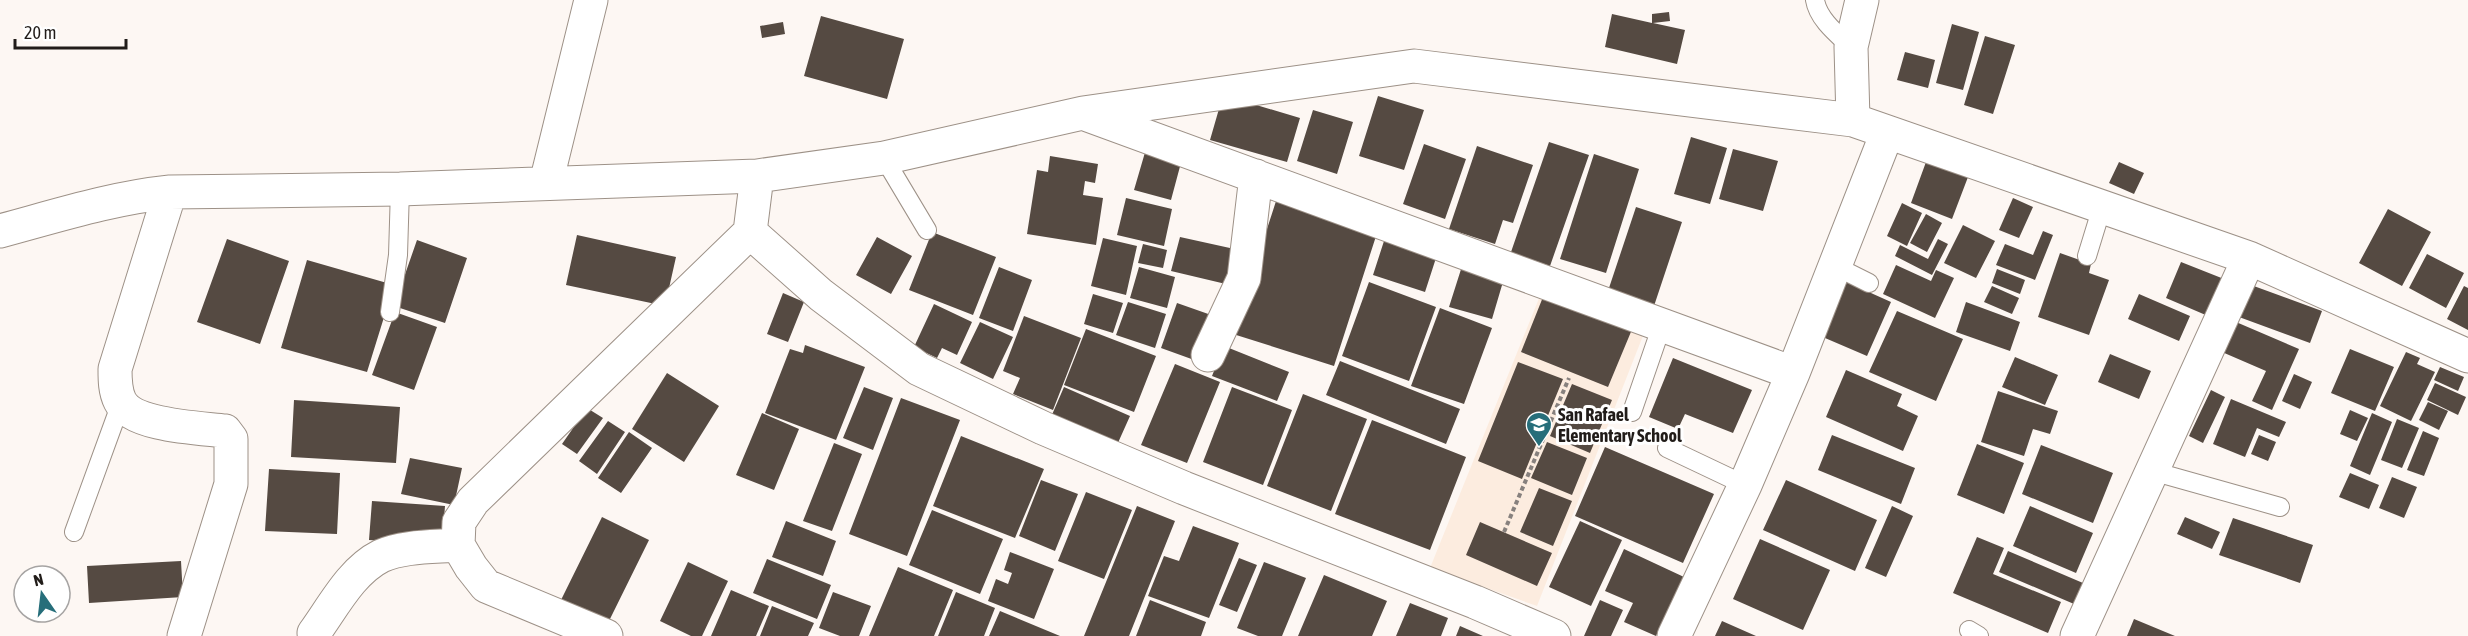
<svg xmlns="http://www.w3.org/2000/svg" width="2468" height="636" font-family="'Asap Condensed',sans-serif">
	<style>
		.built { fill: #fcecdf }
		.building { fill: #554a42 }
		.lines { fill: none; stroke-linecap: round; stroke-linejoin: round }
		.lane-casing { stroke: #9d9187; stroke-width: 20 }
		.street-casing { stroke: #9d9187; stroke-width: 35 }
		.path { stroke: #87817e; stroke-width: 4; stroke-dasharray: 4.5 3; stroke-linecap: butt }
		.lane { stroke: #fff; stroke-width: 18 }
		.street { stroke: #fff; stroke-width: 33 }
		.labels { text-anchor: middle; stroke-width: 6; stroke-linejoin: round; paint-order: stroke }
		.poi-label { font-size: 18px; font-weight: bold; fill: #211c19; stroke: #fff; text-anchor: start }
	</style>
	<rect width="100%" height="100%" fill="#fdf7f3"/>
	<path class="built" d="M1544,286l102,42 -109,278 -107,-38z"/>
	<path class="building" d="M1669,12l1,9 -17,2 32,7 -8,34 -72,-17 7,-33 40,9v-9z
		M821,16l83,23 -17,60 -83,-23z
		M783,22l2,12 -23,4 -2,-12z
		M1952,24l27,8 -16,58 -27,-7z
		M1985,36l30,9 -22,69 -29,-9z
		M1905,52l30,8 -7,28 -31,-8z
		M1223,95l77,23 -13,44 -77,-22z
		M1378,96l46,14 -20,60 -45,-14z
		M1313,110l40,12 -16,52 -40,-13z
		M1691,137l36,11 -17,56 -36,-10z
		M1549,142l40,13 -39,111 -39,-14z
		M1424,144l42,15 -21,60 -42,-15z
		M1477,146l56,19 -20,58 -10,-3 -8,24 -46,-15z
		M1146,149l36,10 -11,41 -37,-10z
		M1733,149l45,12 -15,50 -44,-12z
		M1594,154l45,15 -33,104 -46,-14z
		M1050,156l48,8 -3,19 -10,-2 -2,14 20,3 -7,47 -69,-11 10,-64 11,2z
		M1926,162l42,15 -16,42 -41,-16z
		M2119,162l25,11 -10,21 -25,-11z
		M1126,198l46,11 -8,37 -47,-11z
		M1277,198l101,32 -44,136 -101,-32z
		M2013,198l20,9 -14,31 -20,-8z
		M1902,203l20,10 -15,33 -20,-10z
		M1636,207l46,15 -28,84 -46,-15z
		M2388,209l43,23 -29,54 -43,-23z
		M1926,214l16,9 -15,29 -17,-9z
		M1963,225l32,16 -19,37 -32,-15z
		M2043,231l10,4 -18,45 -39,-15 9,-21 28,11z
		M932,232l64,25 -23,58 -64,-25z
		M577,235l99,22 -11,49 -99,-21z
		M877,237l35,19 -21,38 -35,-19z
		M1180,237l59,13 -9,35 -59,-14z
		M1103,238l34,8 -11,49 -35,-9z
		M227,239l62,22 -29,83 -63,-22z
		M1938,239l10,5 -16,31 -37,-19 5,-11 28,14z
		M417,240l50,18 -22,65 -51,-17z
		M1384,241l52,17 -11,34 -52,-17z
		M1143,244l24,6 -4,18 -25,-5z
		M2060,253l31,11 -2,9 20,7 -20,55 -51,-18z
		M2427,254l37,19 -18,35 -37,-20z
		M307,260l87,25 -27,87 -86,-24z
		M2181,262l43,17 -16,37 -42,-18z
		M1463,263l42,12 -13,44 -43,-12z
		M1896,265l35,16 5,-11 18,8 -19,40 -52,-24z
		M999,267l33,13 -19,51 -34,-13z
		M1139,267l36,10 -8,31 -37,-10z
		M1997,269l28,11 -5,14 -28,-11z
		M1842,280l49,22 -24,54 -49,-21z
		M1369,282l67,25 -27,74 -67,-25z
		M2251,285l71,26 -12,32 -71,-26z
		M1992,286l27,12 -7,16 -28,-12z
		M2464,286l4,2v42l-21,-11z
		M1545,292l88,35 -25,60 -87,-35z
		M783,293l21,9 -16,40 -21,-8z
		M1093,294l30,9 -10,30 -29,-9z
		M2139,294l51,22 -11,25 -51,-22z
		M1128,302l38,12 -11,34 -39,-13z
		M1966,302l54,20 -10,29 -54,-19z
		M1177,303l37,13 -17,45 -36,-13z
		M934,304l38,18 -15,33 -15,-7 -5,10 -23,-11z
		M1440,308l52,20 -28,76 -53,-18z
		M1897,311l66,28 -27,62 -67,-29z
		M395,312l42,15 -23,63 -42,-15z
		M1024,316l57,22 -28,72 -40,-16 7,-16 -17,-7z
		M980,322l33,15 -20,42 -33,-16z
		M2236,322l63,27 -27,61 -20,-9 14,-30 -44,-19z
		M1086,329l70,27 -22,56 -70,-27z
		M805,345l60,22 -29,73 -71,-27 25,-64 13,4z
		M1224,346l65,26 -12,29 -65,-25z
		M2350,349l44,18 -19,44 -44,-18z
		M2406,352l14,6 -3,6 18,8 -24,49 -31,-15z
		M2110,354l41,17 -12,28 -41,-17z
		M2015,357l43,18 -13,30 -43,-18z
		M1673,358l79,32 -19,43 -48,-19 -7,15 -29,-12z
		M1340,361l120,48 -14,35 -120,-49z
		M1518,362l45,17 -41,100 -44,-18z
		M1175,364l45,18 -33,81 -46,-18z
		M2440,367l24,10 -6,14 -24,-11z
		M1846,370l56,24 -5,12 21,10 -15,35 -77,-34z
		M667,373l52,33 -35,56 -52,-33z
		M2294,374l18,8 -12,27 -18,-8z
		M2435,383l31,14 -8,18 -31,-15z
		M1572,384l40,16 -22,53 -40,-17z
		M864,387l29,11 -20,52 -30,-12z
		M1064,387l66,29 -13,29 -66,-28z
		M1232,387l60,23 -29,75 -60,-23z
		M2211,390l14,7 -22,46 -14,-7z
		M1998,391l60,20 -8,23 -17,-5 -9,27 -43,-14z
		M1303,394l64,25 -36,92 -64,-25z
		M901,398l59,22 -53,136 -58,-22z
		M2231,399l55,23 -7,15 -22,-9 -12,29 -32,-13z
		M294,400l106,7 -4,56 -105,-6z
		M2428,402l20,9 -9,19 -20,-10z
		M587,408l16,10 -26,36 -15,-10z
		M2350,410l18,8 -11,23 -17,-7z
		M762,413l37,16 -25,61 -38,-15z
		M2372,413l20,9 -22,53 -20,-9z
		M2397,419l22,9 -17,40 -21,-8z
		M1372,420l94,37 -36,93 -95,-36z
		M608,421l17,11 -28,42 -18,-13z
		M2423,431l16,7 -15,38 -17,-6z
		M629,432l23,16 -31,45 -23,-15z
		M1832,435l83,33 -14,36 -83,-34z
		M2259,435l17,7 -8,19 -17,-7z
		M961,436l83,33 -29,69 -82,-32z
		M1547,442l40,16 -15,37 -41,-17z
		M834,443l28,11 -30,77 -29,-10z
		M1977,444l47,19 -20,51 -47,-19z
		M2041,445l72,28 -20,50 -71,-29z
		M1605,447l109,47 -31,69 -108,-47z
		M410,458l52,10 -8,37 -53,-11z
		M269,469l71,4 -3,61 -72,-3z
		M2350,473l29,12 -10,24 -30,-12z
		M2392,477l25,10 -13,31 -25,-10z
		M1041,480l37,14 -23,57 -36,-15z
		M1786,480l91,40 -22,51 -92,-41z
		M1539,488l33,13 -19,45 -33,-14z
		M1086,492l46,18 -28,69 -46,-18z
		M372,501l73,5 -3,39 -73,-5z
		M1137,506l38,15 -46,115h-45z
		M1892,506l21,10 -27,61 -21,-9z
		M2030,506l63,27 -17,40 -63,-27z
		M932,510l71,29 -23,55 -71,-29z
		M602,517l47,23 -41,83 -47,-23z
		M2185,517l35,15 -8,17 -35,-15z
		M2233,518l80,27 -13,38 -81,-28z
		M786,521l50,20 -13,35 -51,-19z
		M1580,521l42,19 -31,66 -42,-19z
		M1480,522l72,31 -15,33 -71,-31z
		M1193,526l46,17 -30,75 -61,-22 16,-40 15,5z
		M1977,537l27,11 -11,26 68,28 -13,31 -95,-40z
		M1760,539l70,31 -27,60 -70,-31z
		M1624,549l60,28 -28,59 -32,-14 9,-19 -28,-12z
		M2008,551l82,35 -9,21 -82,-35z
		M1010,552l44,17 -20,50 -46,-18 8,-22 12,5 4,-11 -8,-3z
		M1239,558l18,7 -20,47 -18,-7z
		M767,559l64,26 -14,34 -64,-26z
		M181,561l2,36 -94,6 -2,-37z
		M688,562l40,19 -26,55h-11l-31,-15z
		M1264,562l42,16 -24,58h-24l-21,-8z
		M898,567l55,23 -19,46h-65z
		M1324,575l63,26 -15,35h-74z
		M731,590l38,16 -13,30h-45z
		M833,592l38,14 -12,30h-19l-21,-8z
		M956,592l39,16 -11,28h-46z
		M1150,600l56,22 -5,14h-65z
		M1600,600l23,10 -12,26h-27z
		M1410,603l38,15 -7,18h-45z
		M772,606l42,17 -6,13h-48z
		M1000,611l60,25h-71z
		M2134,619l41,17h-48z
		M1722,621l34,15h-41z
		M1460,626l23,10h-27z"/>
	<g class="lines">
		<defs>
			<path id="lane" d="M1815,0c3,19 22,34 36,47
				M884,158l43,72
				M2087,256l15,-49
				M1835,266l34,17
				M390,312l8,-57 2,-66
				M1632,412l30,-87
				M1667,448l78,37
				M2152,471l128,36
				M74,532l47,-129
				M1969,630l10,6"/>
			<path id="street" d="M1088,115l705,258
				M1853,120l-2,-73 11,-47
				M546,183l45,-183
				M170,192l-55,177c0,11 0,22 5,32 12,25 80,27 105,30l6,8v45l-47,152
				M0,231c56,-15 112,-33 170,-39l230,-3 357,-13 127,-18 199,-45 331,-47 439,54 396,138 219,98
				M750,232l71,63 98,74 124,59 141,60 291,114 79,34
				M1208,355l36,-77 12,-102
				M314,633c19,-26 37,-62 67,-77 22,-10 53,-9 77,-11
				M606,636l-120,-50 -15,-19 -13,-22 1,-23 14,-21 277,-269 7,-56
				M1674,636l71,-151 48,-112 94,-240
				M2077,636l172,-378"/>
		</defs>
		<use href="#lane" class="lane-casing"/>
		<use href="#street" class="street-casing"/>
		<path class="path" d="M1504,532l65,-154"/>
		<use href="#lane" class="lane"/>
		<use href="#street" class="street"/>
	</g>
	<defs>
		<symbol id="school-pin" viewBox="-11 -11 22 30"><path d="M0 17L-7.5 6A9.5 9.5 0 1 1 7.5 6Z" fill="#266e7a" stroke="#fff"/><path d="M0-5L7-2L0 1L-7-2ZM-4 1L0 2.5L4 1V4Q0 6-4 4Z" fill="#fff"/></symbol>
	</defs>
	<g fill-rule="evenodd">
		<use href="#school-pin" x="1524" y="410" width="30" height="40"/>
	</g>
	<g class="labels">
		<g class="poi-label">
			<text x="1558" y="421">San Rafael<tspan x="1558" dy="21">Elementary School</tspan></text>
		</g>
	</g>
	<g transform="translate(42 594) rotate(346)"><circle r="28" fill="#ffffff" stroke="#a6a4a3" stroke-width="1.5"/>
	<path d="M0-4.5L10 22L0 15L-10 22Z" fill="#266e7a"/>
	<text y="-9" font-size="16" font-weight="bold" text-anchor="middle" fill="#211c19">N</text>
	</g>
	<path d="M15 39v9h111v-9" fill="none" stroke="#211c19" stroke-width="3"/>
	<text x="24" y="39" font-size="18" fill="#211c19" stroke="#ffffff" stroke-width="4.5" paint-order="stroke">20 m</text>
</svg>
